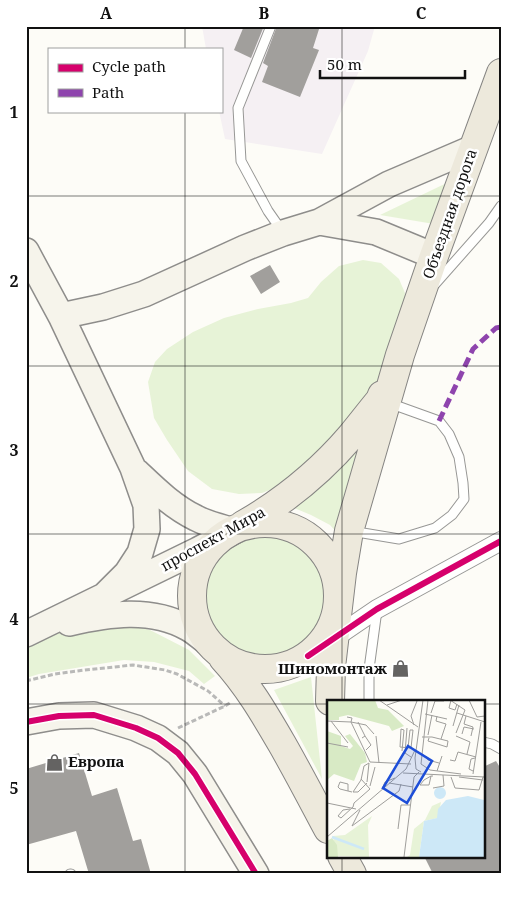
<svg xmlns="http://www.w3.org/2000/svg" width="527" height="900" font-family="'Noto Serif',serif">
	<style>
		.industrial { fill: #f5f0f3 }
		.green { fill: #e7f3d7 }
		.building { fill: #a19f9c }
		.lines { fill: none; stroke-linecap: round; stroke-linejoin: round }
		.lane-casing { stroke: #979795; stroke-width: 11 }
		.street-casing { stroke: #979795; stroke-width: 20 }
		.secondary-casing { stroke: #8e8d8b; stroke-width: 28 }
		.primary-casing { stroke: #858482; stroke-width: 30 }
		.path { stroke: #b9b9b8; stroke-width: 3; stroke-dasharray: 5 2.5; stroke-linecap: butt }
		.lane { stroke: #fffffe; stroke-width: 9 }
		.street { stroke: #fffffe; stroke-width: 18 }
		.secondary { stroke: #f6f4eb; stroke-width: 25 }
		.primary { stroke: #ede9dc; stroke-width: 28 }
		.quiet { stroke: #8e44ad; stroke-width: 5; stroke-dasharray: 10 5; stroke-linecap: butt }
		.cycleway-casing { stroke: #fff; stroke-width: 9 }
		.cycleway { stroke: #d6006c; stroke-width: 6 }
		.grid { fill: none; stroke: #111; stroke-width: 1; stroke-opacity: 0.55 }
		.labels { text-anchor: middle; stroke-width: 5; stroke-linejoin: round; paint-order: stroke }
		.street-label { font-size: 15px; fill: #111; stroke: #fff }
		.poi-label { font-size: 15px; font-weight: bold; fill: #111; stroke: #fff; text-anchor: end }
		.inset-river { fill: none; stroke: #cde8f7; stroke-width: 2.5 }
		.inset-road { fill: none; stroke: #9f9e9b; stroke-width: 1 }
		.view { fill: #1d4ed8; fill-opacity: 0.15; stroke: #1d4ed8; stroke-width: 2.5 }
		.inset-edge { fill: none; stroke: #111; stroke-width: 2.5 }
		.neatline { fill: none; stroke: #111; stroke-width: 2 }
		.grid-label { font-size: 16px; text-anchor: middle; font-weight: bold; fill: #111 }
	</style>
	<rect width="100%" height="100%" fill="#fdfcf7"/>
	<path class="industrial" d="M202,26h173l-7,25 -46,103 -97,-15 -6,-28h2v-62h-15z"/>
	<path class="green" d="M457,178l-17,47 -60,-10z
		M363,260l18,3 18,16 6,14 -1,18 -16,51 -16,33 -44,53 -46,37 -20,8 -23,1 -27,-5 -24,-18 -21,-31 -13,-22 -6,-36 7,-20 12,-13 26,-17 31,-14 34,-9 33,-6 17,-5 13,-16 18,-16z
		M363,443l-22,94 -11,-12 -19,-10 -24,-10z
		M206 595a60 60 0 1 1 120 0a60 60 0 1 1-120 0Z
		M126,624l24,6 39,20 26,26 -11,8 -15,-13 -35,-9 -30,-2 -85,14 -13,4v-33l39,-16z
		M311,677l11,102 -48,-89z"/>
	<path class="building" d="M244,26h20l-13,32 -17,-8z
		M277,26h43l-7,22 6,2 -19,47 -38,-15 6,-16 -5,-3z
		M270,265l10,17 -19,12 -11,-18z
		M79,753l13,43 25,-8 16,53 8,-2 10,35h-62l-13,-43 -50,14v-76z
		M496,761l5,8v105h-68l-9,-18h59v-89z"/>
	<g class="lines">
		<defs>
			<path id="lane" d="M271,26l-33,82 3,53 27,50 14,20
				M435,284l54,-61 12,-17
				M351,531l48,8 36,-11 17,-13 12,-16 -1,-16 -4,-26 -10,-23 -10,-13 -50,-18
				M369,701v-32l8,-59
				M483,742l9,2 9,5
				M70,874h1"/>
			<path id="street" d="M308,656l69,-47 124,-68"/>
			<path id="secondary" d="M319,222l57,10 58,24
				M26,251l35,65 72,152 13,37 1,24 -7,24 -13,20 -23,23
				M61,316l42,-9 41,-13 101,-46 38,-15 36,-11 70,-38 84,-36
				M137,472c18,17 36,35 59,46 11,6 25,9 38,13
				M69,623c39,-9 82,-16 119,5 7,4 15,11 22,16
				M26,634l172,-84 36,-19
				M26,722l33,-6 35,-1 42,13 22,10 20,15 17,21 61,100"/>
			<path id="primary" d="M192 596a73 73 0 1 1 146 0a73 73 0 1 1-146 0Z
				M243,525c40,-23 78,-54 108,-89 10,-12 19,-24 29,-36l2,-5
				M223,658c24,26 41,55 59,86 16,28 31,57 46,85
				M330,701l1,-34 11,-94 7,-42 51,-176 34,-99 67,-183
				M342,856l10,18"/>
		</defs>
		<use href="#lane" class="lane-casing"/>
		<use href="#street" class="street-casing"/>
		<use href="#secondary" class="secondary-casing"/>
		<use href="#primary" class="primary-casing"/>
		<path class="path" d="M26,681l29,-7 30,-4 48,-5 32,5 12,4 31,17 17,15
			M269,681l30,-9
			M178,728l47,-22 6,-4"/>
		<use href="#lane" class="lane"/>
		<use href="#street" class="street"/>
		<use href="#secondary" class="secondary"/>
		<use href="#primary" class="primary"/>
		<path class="quiet" d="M439,421l34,-72 23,-21 5,-1"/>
		<defs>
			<path id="cycleway" d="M308,656l69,-47 124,-68
				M26,722l33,-6 35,-1 42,13 22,10 20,15 17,21 61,100"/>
		</defs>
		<use href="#cycleway" class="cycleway-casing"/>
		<use href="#cycleway" class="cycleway"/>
	</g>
	<path class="grid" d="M185,26v23M342,26v675M185,111v763M26,196h475M26,366h475M26,534h475M26,704h302M483,704h18M342,856v18"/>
	<defs>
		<symbol id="shop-bare" viewBox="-9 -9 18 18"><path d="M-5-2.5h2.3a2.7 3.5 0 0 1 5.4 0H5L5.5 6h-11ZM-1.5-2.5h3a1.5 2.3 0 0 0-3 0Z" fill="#646362" stroke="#fff" stroke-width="2.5" paint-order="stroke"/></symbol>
	</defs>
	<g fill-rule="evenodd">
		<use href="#shop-bare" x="388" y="656" width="25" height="25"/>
		<use href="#shop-bare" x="42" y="750" width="25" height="25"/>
	</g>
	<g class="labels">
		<g class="street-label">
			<text transform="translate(450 214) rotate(-71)" y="5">Объездная дорога</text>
			<text transform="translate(213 539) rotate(-29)" y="5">проспект Мира</text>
		</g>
		<g class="poi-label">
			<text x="387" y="674">Шиномонтаж</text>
			<text x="68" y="767" text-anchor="start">Европа</text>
		</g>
	</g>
	<g transform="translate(327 700)">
		<rect width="158" height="158" fill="#fdfcf7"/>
		<path d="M114,102l-3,16 -14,3 -5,36h-12l3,-2 4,-26 11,-9 7,-14zM45,116l-4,9 1,32 -33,-1 -3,-20 12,-1z" fill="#e7f3d7"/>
		<path d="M0,0h48l3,8 10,2 16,16 -12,5 -3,-5 -41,-11 -9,2v3h-12zM0,31l14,5v10l9,3 3,-3 -8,-10 5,-2 15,19 2,9 -6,2 -7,17 -20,-7 -7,6zM5,138l5,7 1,12h-11v-16z" fill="#d8eac5"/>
		<path d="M107 93a6 6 0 1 1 12 0a6 6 0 1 1-12 0ZM141,96l16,4v57h-65l5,-36 13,-3 1,-9 8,-9z" fill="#cde8f7"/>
		<path class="inset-river" d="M5,137l32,12"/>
		<path class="inset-road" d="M52,0l39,27M101,0l-7,64 9,6 31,4M123,0l15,10 -9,23M124,0l-2,8 6,2 2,-6M142,0l8,17 8,-1M60,5l15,-5M104,13l4,-12h9M130,13l28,9M98,14l22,5M110,16l-1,5 10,3 -5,15M139,16l-2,8 9,3 -2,9M20,17l5,1 -1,4 15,3 8,9M0,21l24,1 19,40 41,2M4,21l17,22M31,22l7,14M87,25l-3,-9 6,-15M126,26l6,-21M80,28l-2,25 6,4M77,30l-3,-1 -1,18 11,1 2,-18h-3l-2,18M135,34l2,-7 10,2M101,35l4,-20M49,36l3,27M129,36l14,6 -3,12M95,37h10l16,4 -1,6 -19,-6 1,-3M35,38l3,-2 6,9 -5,5M0,43l21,4M75,51l2,-21M99,56l2,4 11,3M123,60l5,1 3,-9 18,5M110,71l5,-15M146,71l-4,-2 2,-10 4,-1M94,72l-5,-3 -1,-11 8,-58M76,73l82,4M146,74l8,-52M104,76l-2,9h-9l4,-5 7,-4h2M124,77l4,11 24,2 4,-13M132,77l24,3M40,82l2,-19M40,83l-9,9h-5l8,-12 3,-14 5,-3M62,83l24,4M43,86l5,-19M106,88l11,-2 -1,-11M55,89l3,-7 10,-4M21,91v-7l-8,-2 -2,5 2,2 12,3M0,103l29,6M23,109l-7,1 -5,6 3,2 12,-11 1,-4 16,-14 -9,-10M33,110l-8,16 47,-35 2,-7M71,129l3,-24h9M0,137l79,-68 9,-19M77,157l10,-80 5,-5"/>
		<path class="view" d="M81,46l24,15 -25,42 -24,-15z"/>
		<rect width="158" height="158" class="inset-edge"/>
	</g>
	<rect width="527" height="900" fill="none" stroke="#ffffff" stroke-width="55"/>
	<rect x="48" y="48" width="175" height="65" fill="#ffffff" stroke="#a0a0a0"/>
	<rect x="58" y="64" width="25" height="8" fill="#d6006c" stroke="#a0a0a0"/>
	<text x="92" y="72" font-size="15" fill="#111111">Cycle path</text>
	<rect x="58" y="89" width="25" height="8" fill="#8e44ad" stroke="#a0a0a0"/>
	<text x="92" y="98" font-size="15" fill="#111111">Path</text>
	<path d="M320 70v8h145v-8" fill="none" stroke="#111111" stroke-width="2.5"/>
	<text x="327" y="70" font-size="15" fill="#111111" stroke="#ffffff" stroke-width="4" paint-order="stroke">50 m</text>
	<rect x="28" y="28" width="472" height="844" class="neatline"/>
	<g class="grid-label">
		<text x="106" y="19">A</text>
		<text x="264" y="19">B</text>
		<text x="421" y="19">C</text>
		<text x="14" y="118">1</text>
		<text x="14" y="287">2</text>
		<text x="14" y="456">3</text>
		<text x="14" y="625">4</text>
		<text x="14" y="794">5</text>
	</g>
</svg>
